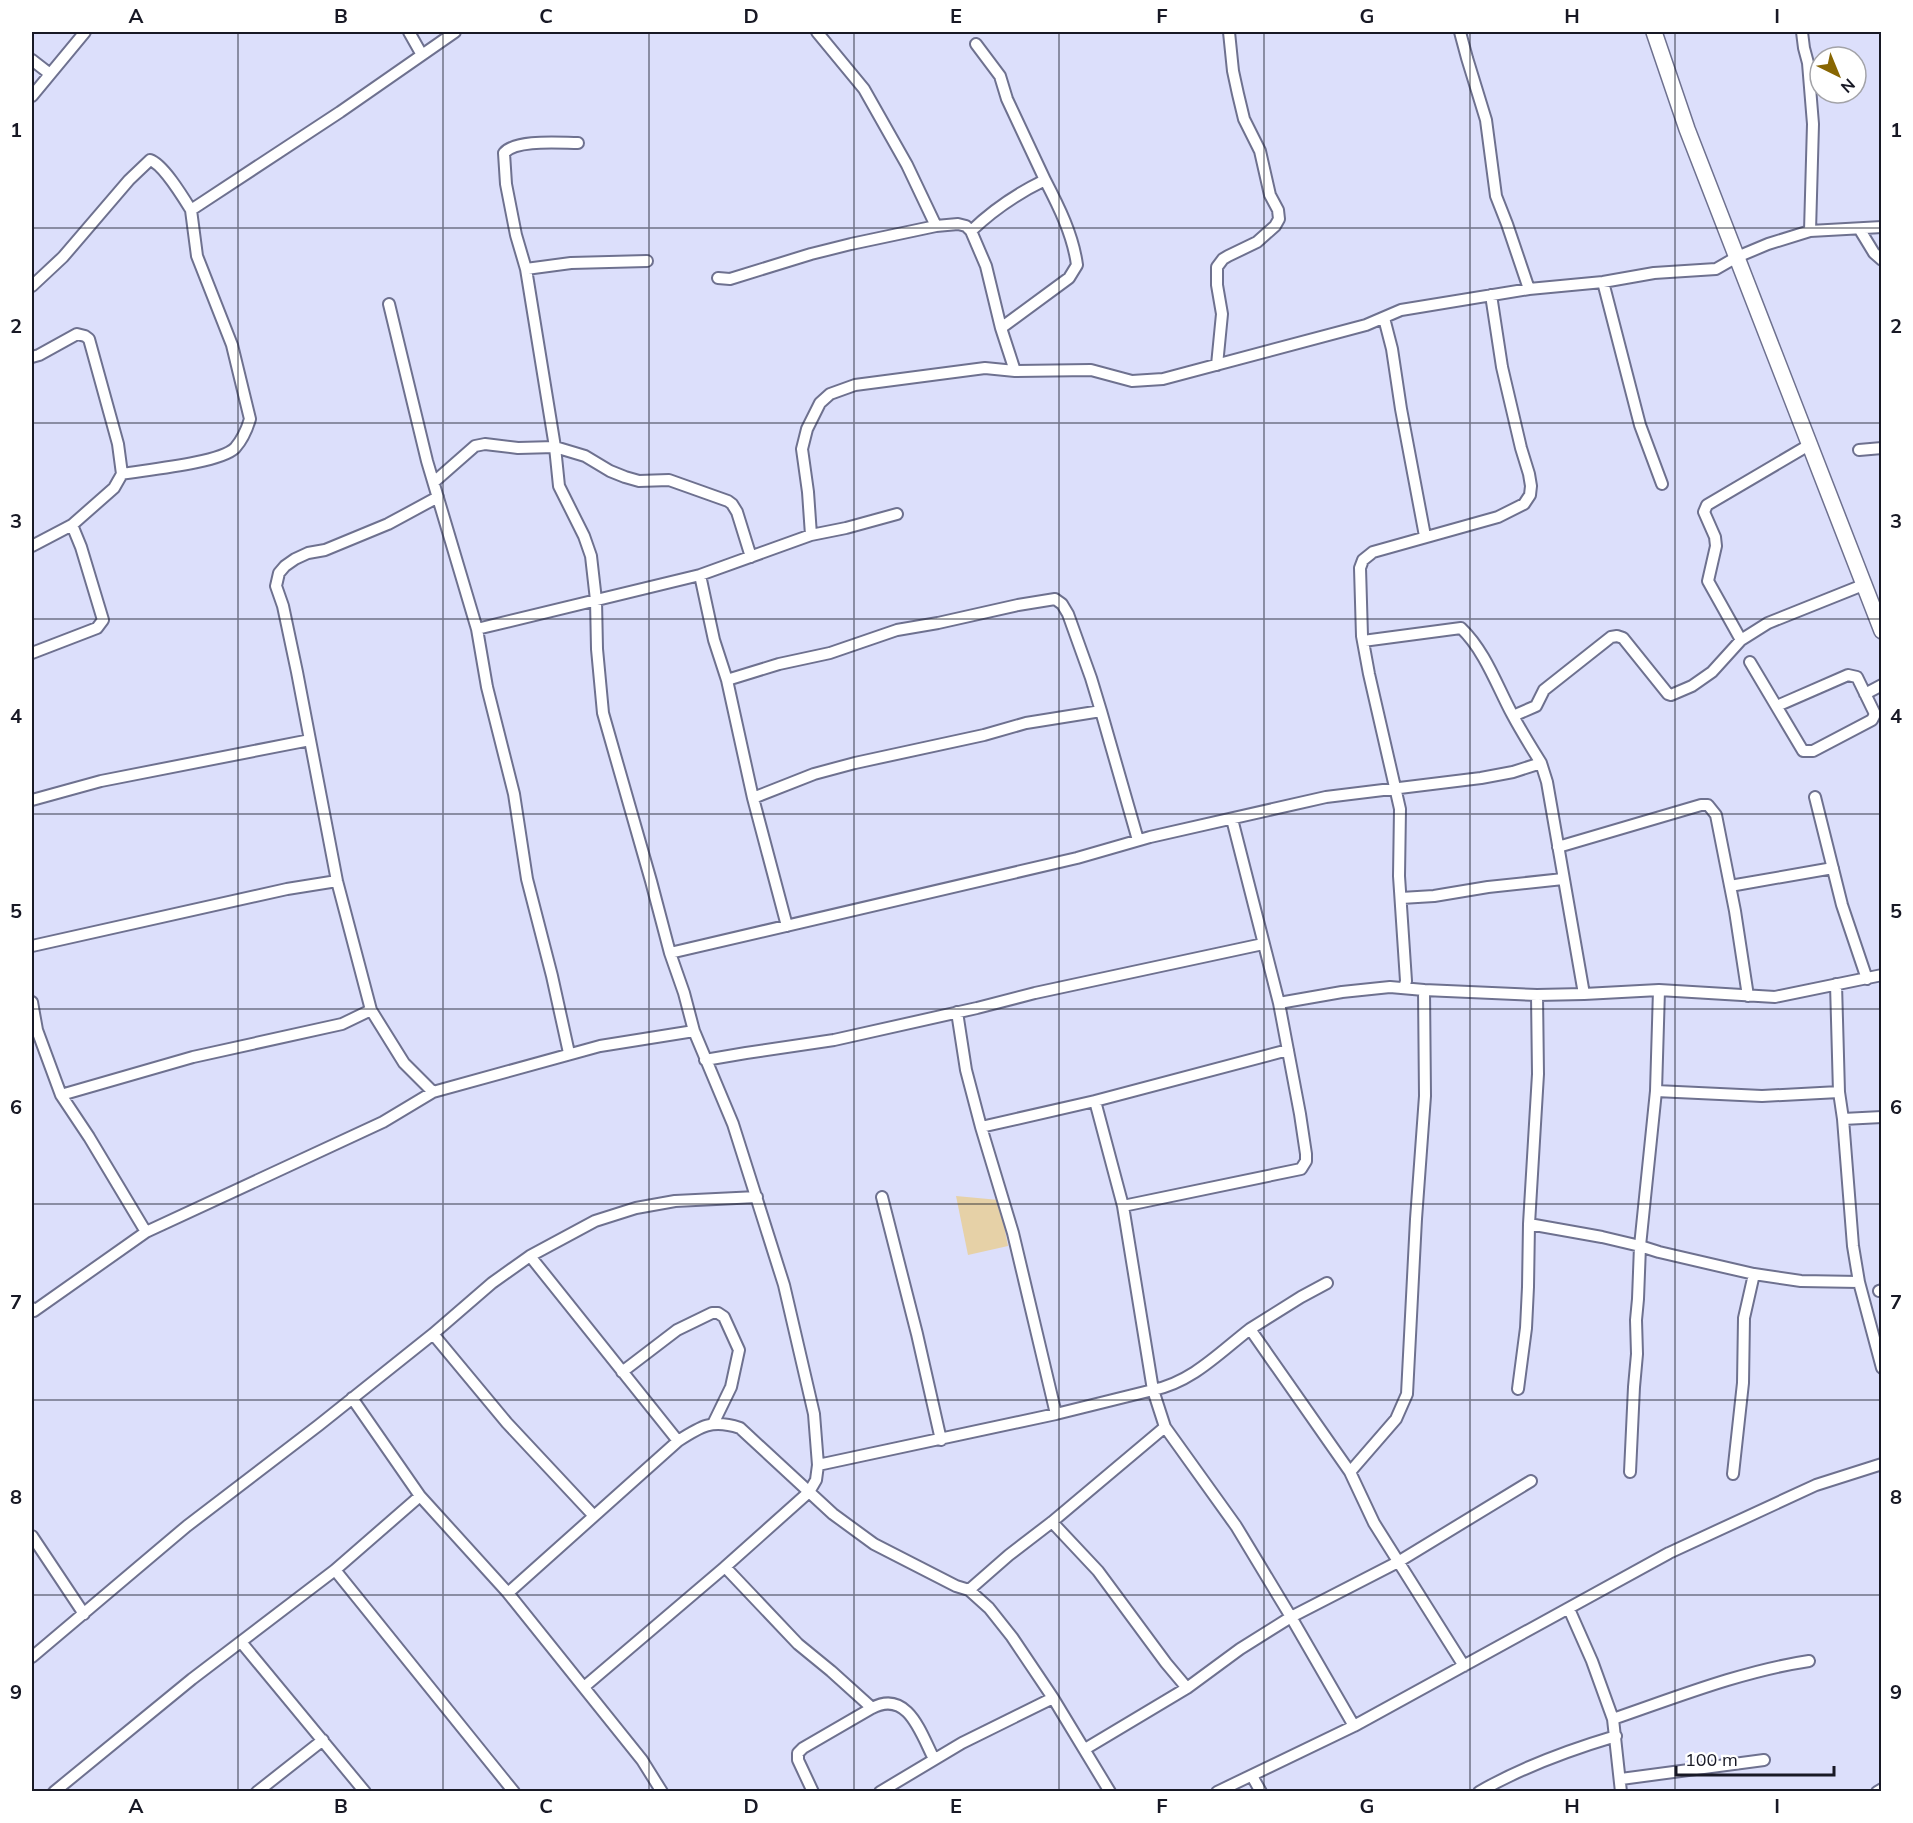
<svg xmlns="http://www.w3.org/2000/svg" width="1913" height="1823" font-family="Mulish,sans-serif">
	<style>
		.grass { fill: #e6d1a7 }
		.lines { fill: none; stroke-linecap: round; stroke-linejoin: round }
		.minor-casing { stroke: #6e718f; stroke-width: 14 }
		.secondary-casing { stroke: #6e718f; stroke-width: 18 }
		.minor { stroke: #fff; stroke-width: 10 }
		.secondary { stroke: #fff; stroke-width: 15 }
		.grid { fill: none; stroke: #181925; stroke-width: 1.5; stroke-opacity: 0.55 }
		.neatline { fill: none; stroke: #181925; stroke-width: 2 }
		.grid-label { font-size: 20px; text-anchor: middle; font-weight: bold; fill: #181925 }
	</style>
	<rect width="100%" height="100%" fill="#dcdffb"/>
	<path class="grass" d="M956,1196l43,4 9,46 -40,9z"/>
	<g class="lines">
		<defs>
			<path id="minor" d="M409,32l13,23
				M817,32l47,57 43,76 29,61
				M1460,32l7,26 19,62 10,76 11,28 22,65
				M1802,32l2,16 4,15 5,61 -3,107
				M32,60l18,14
				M32,96l53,-64
				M1860,230l14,23 8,7
				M971,231c23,-22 45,-37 74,-51l-38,-81 -7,-23 -24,-32
				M526,269l45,-6 76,-2
				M718,278l12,1 81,-25 40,-10 85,-18 22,-2 8,2 5,5 15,35 15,62
				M1603,282l37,143 22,59
				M32,286l31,-29 66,-77 21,-20c13,4 33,37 41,50
				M389,304l38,157 50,168 10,58 27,107 13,85 25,97 17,77
				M1384,318l8,31 9,60 24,127
				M32,357l7,-2 38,-21 8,2 4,3 29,105 4,30 -8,14 -42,37 -40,21
				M1217,365l5,-51 -5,-29v-18l6,-8 5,-3 29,-14 18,-16 4,-7 -1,-9 -8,-15 -10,-44 -16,-32 -6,-25 -5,-23 -4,-39
				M1015,371l-14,-43 68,-50 8,-13c-4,-30 -18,-58 -32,-85
				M1859,450l23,-2
				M122,474c23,-4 98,-11 113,-26 7,-8 12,-19 15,-29l-18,-74 -35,-89 -6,-46 149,-98 115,-80
				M434,482l41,-36 10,-2 33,4 37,-1 -29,-178 -10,-34 -10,-51 -2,-31c12,-14 56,-10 74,-10
				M811,535l35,-7 51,-14
				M751,557l-14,-45 -5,-8 -4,-3 -59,-21 -30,1 -14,-4 -15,-6 -25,-15 -30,-9 4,39 25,50 7,20 5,44 1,49 6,64 48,168 19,72 14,40 10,38 39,93 51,161 30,129 4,51
				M700,575l14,65 13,40 26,118 34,128
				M477,629l223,-54 111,-40 -3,-43 -6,-43 5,-20 13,-26 10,-9 25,-9 130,-17 30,3 76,-1 41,11 31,-2 203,-54 35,-15 128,-21 74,-7 51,-9 62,-4 21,-12 31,-13 42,-13 72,-4
				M1741,640l-33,-59 8,-35 -1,-9 -11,-25 3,-7 102,-60
				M1363,641l98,-13c24,23 36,58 51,86 9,17 19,33 29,49
				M32,653l65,-25 6,-8 -22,-73 -9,-22
				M1750,662l53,89h10l59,-31 3,-6 -18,-37 -9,-2 -71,31
				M727,680l52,-16 51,-11 67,-23 41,-7 80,-18 37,-6 7,5 6,10 23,64 10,33
				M1865,694l17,-9
				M1513,716l23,-10 8,-16 67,-53 6,-1 6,2 45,56 3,1 21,-9 20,-14 29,-32 27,-17 95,-38
				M1815,797l27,108 25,74
				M753,798l61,-24 41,-11 129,-28 42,-12 75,-12 37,129
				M32,800l69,-19 209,-41
				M1558,847l143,-42h7l8,10 19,96 13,85
				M1730,886l103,-18
				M1401,898l33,-2 54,-9 75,-8
				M32,946l255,-57 50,-8
				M670,953l407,-95 73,-21 176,-40 155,-19 32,-6 28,-9 6,19 37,212 -47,1 -113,-5 1,106 -9,123 -9,175 -11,25 -46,53
				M1836,984l3,108 4,27 10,127 6,36
				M1404,988l2,-7 -7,-105 1,-67 -31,-135 -7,-38 -2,-68 3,-8 10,-8 125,-35 26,-13 6,-9 1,-9 -2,-12 -8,-26 -19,-81 -11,-72
				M1584,994l75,-4 116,7 107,-22
				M32,1002l5,28 24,65 28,42 57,95 -112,79 -2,-3
				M1279,1003l63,-11 48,-5 34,3
				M957,1012l9,58 15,57
				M705,1060l41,-7 88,-13 143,-32 58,-15 228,-49
				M1656,1091l106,5 77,-4
				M433,1092l-29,-29 -33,-53 -34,-129 -40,-209 -14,-66 -7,-20 3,-13 6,-7 10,-7 13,-6 17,-3 63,-26 50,-27
				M61,1095l132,-38 149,-33 29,-14
				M1095,1101l-114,26 32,106 43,181 97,-24 -30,-184 -28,-105 193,-51
				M1843,1119l39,-2
				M882,1197l35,137 24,106
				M1123,1206l178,-37 5,-8v-7l-6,-40 -21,-111 -47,-184
				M1529,1224l73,13 38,9 16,-155 3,-101
				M146,1232l237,-110 50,-30 167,-46 94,-15
				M530,1256l148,185
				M1754,1274l47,7 58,1 23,86
				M1327,1283l-26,14 -51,32 100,143 24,51 90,143
				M1879,1291l3,-1
				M433,1334l74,89 87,93
				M622,1372l55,-42 35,-17h6l6,4 15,33 -8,37 -18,37
				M1518,1389l8,-61 2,-41 1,-63 9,-150 -1,-79
				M352,1398l68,98 88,97 134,167 20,32
				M1630,1472l4,-85 3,-33 -1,-34 2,-21 2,-53 19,6 95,22 -10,44 -1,65 -10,91
				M1052,1522l46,49 68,92 21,25
				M32,1536l52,78
				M725,1567l73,77 33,27 41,37 -69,40 -5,5v7l15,32
				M335,1570l179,222
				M969,1590l40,-35 43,-33 113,-95
				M508,1593l170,-152c23,-15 34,-22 62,-13l93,86 41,30 82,42 13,4 20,18 23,29 41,61 57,94
				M1569,1609l23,52 21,58
				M241,1642l124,150
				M32,1657l155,-131 132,-101 114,-91 59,-51 38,-27 65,-35 41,-13 39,-7 82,-4
				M584,1687l141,-120 84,-75 7,-12 2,-15 238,-51
				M872,1708c36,-19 49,26 62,51
				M1354,1726l-63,-109 107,-55 133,-81
				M1085,1749l102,-61 53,-39 51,-32 -55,-91 -71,-99 -12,-37c39,-8 66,-37 97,-61
				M1252,1776l9,16
				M1621,1779l143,-19
				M54,1792l138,-113 143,-109 85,-74
				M257,1792l66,-52
				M880,1792l82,-49 91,-45
				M1217,1792l137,-66 315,-173 147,-68 66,-21
				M1479,1792c43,-25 90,-42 137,-56
				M1621,1792l-8,-73c64,-22 129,-48 196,-58
				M1877,1792l5,-3"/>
			<path id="secondary" d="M1654,32l33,97 195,502"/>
		</defs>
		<use href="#minor" class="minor-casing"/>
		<use href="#secondary" class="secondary-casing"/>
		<use href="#minor" class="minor"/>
		<use href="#secondary" class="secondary"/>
	</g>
	<path class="grid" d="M238,32v1760M443,32v1760M649,32v1760M854,32v1760M1059,32v1760M1264,32v1760M1470,32v1760M1675,32v1760M32,228h1850M32,423h1850M32,619h1850M32,814h1850M32,1009h1850M32,1204h1850M32,1400h1850M32,1595h1850"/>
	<rect width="1913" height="1823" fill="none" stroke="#ffffff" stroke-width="66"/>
	<g transform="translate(1838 75) rotate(137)"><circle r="28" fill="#ffffff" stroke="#a3a3a8" stroke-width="1.5"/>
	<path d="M0-4.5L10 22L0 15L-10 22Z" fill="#886602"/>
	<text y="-9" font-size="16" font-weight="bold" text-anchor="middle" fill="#181925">N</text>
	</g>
	<path d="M1676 1766v9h158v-9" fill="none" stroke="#181925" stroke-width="3"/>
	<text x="1685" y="1766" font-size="18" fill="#181925" stroke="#ffffff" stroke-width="4.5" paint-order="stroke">100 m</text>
	<rect x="33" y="33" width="1847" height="1757" class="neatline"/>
	<g class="grid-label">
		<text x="136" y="23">A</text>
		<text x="341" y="23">B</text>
		<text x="546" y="23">C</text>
		<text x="751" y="23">D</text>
		<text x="956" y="23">E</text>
		<text x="1162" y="23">F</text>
		<text x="1367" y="23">G</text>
		<text x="1572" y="23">H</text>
		<text x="1777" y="23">I</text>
		<text x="16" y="137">1</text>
		<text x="1896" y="137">1</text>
		<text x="16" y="333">2</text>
		<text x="1896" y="333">2</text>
		<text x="16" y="528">3</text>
		<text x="1896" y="528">3</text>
		<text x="16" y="723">4</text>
		<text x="1896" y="723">4</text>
		<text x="16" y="918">5</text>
		<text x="1896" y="918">5</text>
		<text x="16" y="1114">6</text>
		<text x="1896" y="1114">6</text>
		<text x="16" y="1309">7</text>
		<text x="1896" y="1309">7</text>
		<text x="16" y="1504">8</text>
		<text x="1896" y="1504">8</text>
		<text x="16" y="1699">9</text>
		<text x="1896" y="1699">9</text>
		<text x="136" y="1813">A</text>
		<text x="341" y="1813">B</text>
		<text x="546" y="1813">C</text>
		<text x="751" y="1813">D</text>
		<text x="956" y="1813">E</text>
		<text x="1162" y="1813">F</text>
		<text x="1367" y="1813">G</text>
		<text x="1572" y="1813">H</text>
		<text x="1777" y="1813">I</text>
	</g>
</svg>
